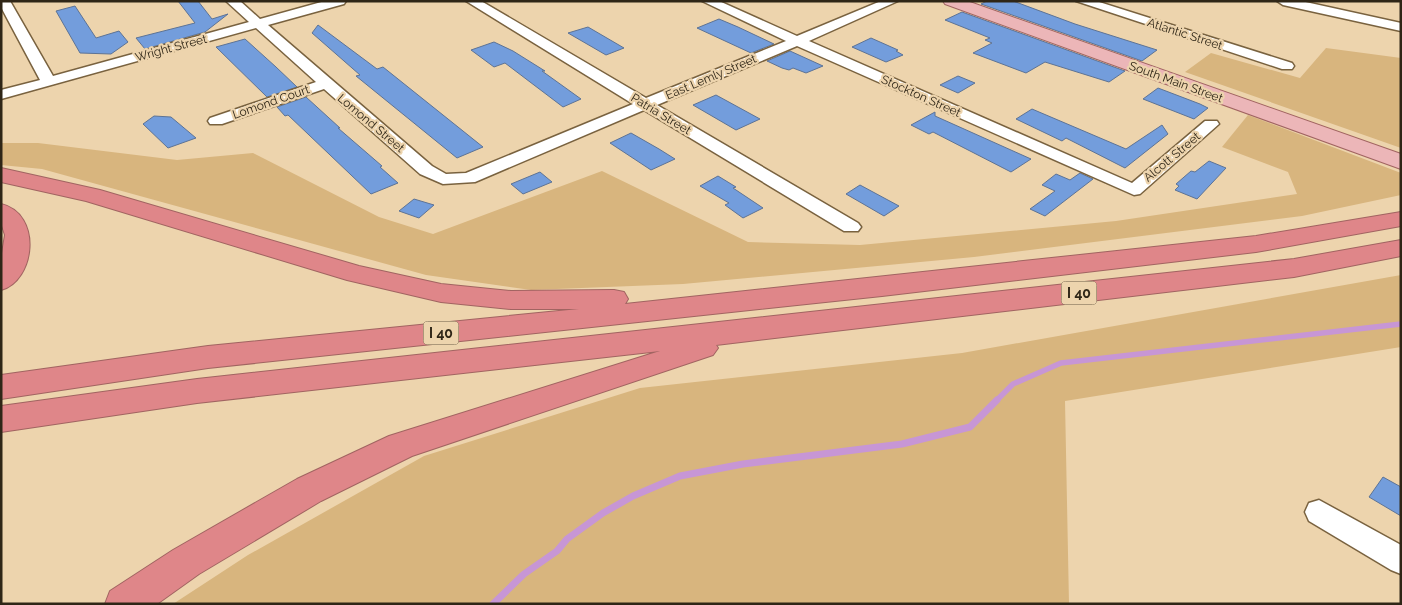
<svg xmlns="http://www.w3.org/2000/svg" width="1402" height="605" font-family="Raleway,sans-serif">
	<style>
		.green { fill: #d8b57e }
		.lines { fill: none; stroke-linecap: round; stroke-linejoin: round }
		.stream-far1 { stroke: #c796d5; stroke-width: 5.5 }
		.stream { stroke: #c796d5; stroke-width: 7 }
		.building { fill: #739ddc; stroke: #5d7395 }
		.minor-casing { stroke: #79623f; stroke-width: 3 }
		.primary-casing { stroke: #a16461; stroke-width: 2 }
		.motorway-casing { stroke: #a16461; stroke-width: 2 }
		.minor { fill: #fff; fill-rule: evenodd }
		.primary { fill: #ecb6b8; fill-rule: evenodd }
		.motorway { fill: #df8689; fill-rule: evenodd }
		.labels { text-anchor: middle; stroke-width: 4.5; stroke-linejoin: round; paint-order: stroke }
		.far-street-label { font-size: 12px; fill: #2f2617; stroke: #edd4ad }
		.shield { fill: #edd4ad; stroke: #685a44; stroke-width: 1 }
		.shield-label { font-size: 14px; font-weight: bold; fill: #2f2617 }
	</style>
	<rect width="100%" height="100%" fill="#edd4ad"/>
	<path class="green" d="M1326,48l75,10v90l-216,-76 26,-19 89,25z
		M1248,115l153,58v22l-99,21 -328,41 -291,27 -152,6 -105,-15 -384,-106 -41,-4v-22h37l139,17 76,-7 126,64 54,17 169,-63 146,71 112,3 256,-24 181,-27 -9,-22 -66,-25z
		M1401,275v72l-336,54 4,203h-896l75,-49 176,-99 216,-68 322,-35z"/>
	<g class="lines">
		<path class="stream-far1" d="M996,401l17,-17 48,-21 340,-39"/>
		<path class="stream" d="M493,604l31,-30 33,-23 10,-12 36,-26 30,-17 47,-20 63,-12 159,-20 68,-17 27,-27"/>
	</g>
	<path class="building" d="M178,1h20l14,18 16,-5 -23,18 -60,17 -9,-11 59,-15z
		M987,1h26l62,23 82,26 -15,11 -161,-57z
		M75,6l21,32 23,-7 9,11 -17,12 -31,-1 -24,-42z
		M962,12l163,59 -16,11 -64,-20 -19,11 -53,-20 19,-10 -7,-3 5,-2 -45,-18z
		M719,19l19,8 36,17 -23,9 -54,-25z
		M318,25l59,44 6,-2 100,80 -26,11 -101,-82 4,-1 -48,-42z
		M588,27l36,21 -18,7 -38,-22z
		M871,38l27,12 -2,1 7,4 -17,7 -34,-15z
		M245,39l31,28 21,20 -30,10 -51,-50z
		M494,42l19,9 32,20h-3l39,28 -18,8 -58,-44 -11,4 -23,-17z
		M790,51l33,15 -17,7 -13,-5 -4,2 -7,-2 -15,-7z
		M958,76l17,7 -17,10 -18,-8z
		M1158,88l42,16 8,4 -14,11 -51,-20z
		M716,95l44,24 -24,11 -43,-25z
		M306,97l34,31h-2l44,38 -2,1 18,16 -27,11 -83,-79 -3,1 -8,-9z
		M1032,109l94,40 36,-24 6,9 -43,34 -59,-30 -4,3 -46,-22z
		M935,112v4l96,43 -20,13 -78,-40 -4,2 -18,-9z
		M154,116l17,1 25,21 -28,10 -25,-24z
		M631,133l28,16 16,10 -24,11 -41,-27z
		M1209,161l17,7 -29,31 -22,-9 4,-4 -3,-2 15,-13 4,1z
		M540,172l12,10 -29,12 -12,-10z
		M1080,173l13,6 -48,37 -15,-7 25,-18 -13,-6 14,-11 14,6z
		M718,176l18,11 -3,1 30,20 -20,10 -18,-13 4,-2 -29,-17z
		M860,185l39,21 -15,10 -38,-22z
		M414,199l20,6 -15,13 -20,-7z
		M1383,477l18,10v29l-32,-19z"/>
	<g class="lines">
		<defs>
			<path id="minor" d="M1,1h9l43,75 196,-54 -23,-21h14l20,18 65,-18h21l-2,3 -76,21 164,141 14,8 20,-1 167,-69 -167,-103h15l165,97 140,-57 -84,-40h17l78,35 84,-35h17l-89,40 323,142 73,-62h12l2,3 -79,70 -6,1 -337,-149 -140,59 201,118 3,4 -3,4h-14l-200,-121 -169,72 -32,2 -23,-10 -96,-85 -102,35h-12l-2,-3 2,-3 106,-36 -60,-54 -255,71v-9l39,-10 -39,-73z
				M1076,1h20l196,62 2,3 -2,3h-10z
				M1277,1h24l100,22v8l-118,-26z
				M1319,500l82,45v29l-10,-4 -82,-49 -4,-9 4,-9z"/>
			<path id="primary" d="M943,1h24l434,153v15l-456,-165z"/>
			<path id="motorway" d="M1,168l99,22 259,76 82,18 70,7 103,-1 10,2 4,7 -3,5 631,-68 145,-24v14l-145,26 -374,44 -674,72 -207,31v-24l207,-29 371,-37h-68l-70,-7 -94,-22 -261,-79 -85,-19z
				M1,204c42,10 34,77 0,86v-31l4,-24 -4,-12z
				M1401,240v16l-107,21 -578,68 2,3 -5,7 -301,101 -91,45 -122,73 -42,30h-52l5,-13 63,-41 124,-71 92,-43 271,-85 -463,52 -196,29v-26l196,-27 1097,-120z"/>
		</defs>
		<use href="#minor" class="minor-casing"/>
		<use href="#primary" class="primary-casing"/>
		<use href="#motorway" class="motorway-casing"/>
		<use href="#minor" class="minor"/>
		<use href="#primary" class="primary"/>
		<use href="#motorway" class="motorway"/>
	</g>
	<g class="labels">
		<g class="far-street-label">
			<text transform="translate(1185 34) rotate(18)" y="4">Atlantic Street</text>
			<text transform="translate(171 48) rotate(-15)" y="4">Wright Street</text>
			<text transform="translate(711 77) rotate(-23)" y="4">East Lemly Street</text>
			<text transform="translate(1176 82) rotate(20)" y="4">South Main Street</text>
			<text transform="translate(921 96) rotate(24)" y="4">Stockton Street</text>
			<text transform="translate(271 102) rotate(-19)" y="4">Lomond Court</text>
			<text transform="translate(661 114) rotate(31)" y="4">Patria Street</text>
			<text transform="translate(371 123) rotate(40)" y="4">Lomond Street</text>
			<text transform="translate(1172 157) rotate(-40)" y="4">Alcott Street</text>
		</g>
		<g class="shield">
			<rect x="1061.5" y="281.5" width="35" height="23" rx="4"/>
			<rect x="423.5" y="321.5" width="35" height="23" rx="4"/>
		</g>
		<g class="shield-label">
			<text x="1079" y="298">I 40</text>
			<text x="441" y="338">I 40</text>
		</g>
	</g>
	<rect width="1402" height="605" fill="none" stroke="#2f2617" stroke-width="5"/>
</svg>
